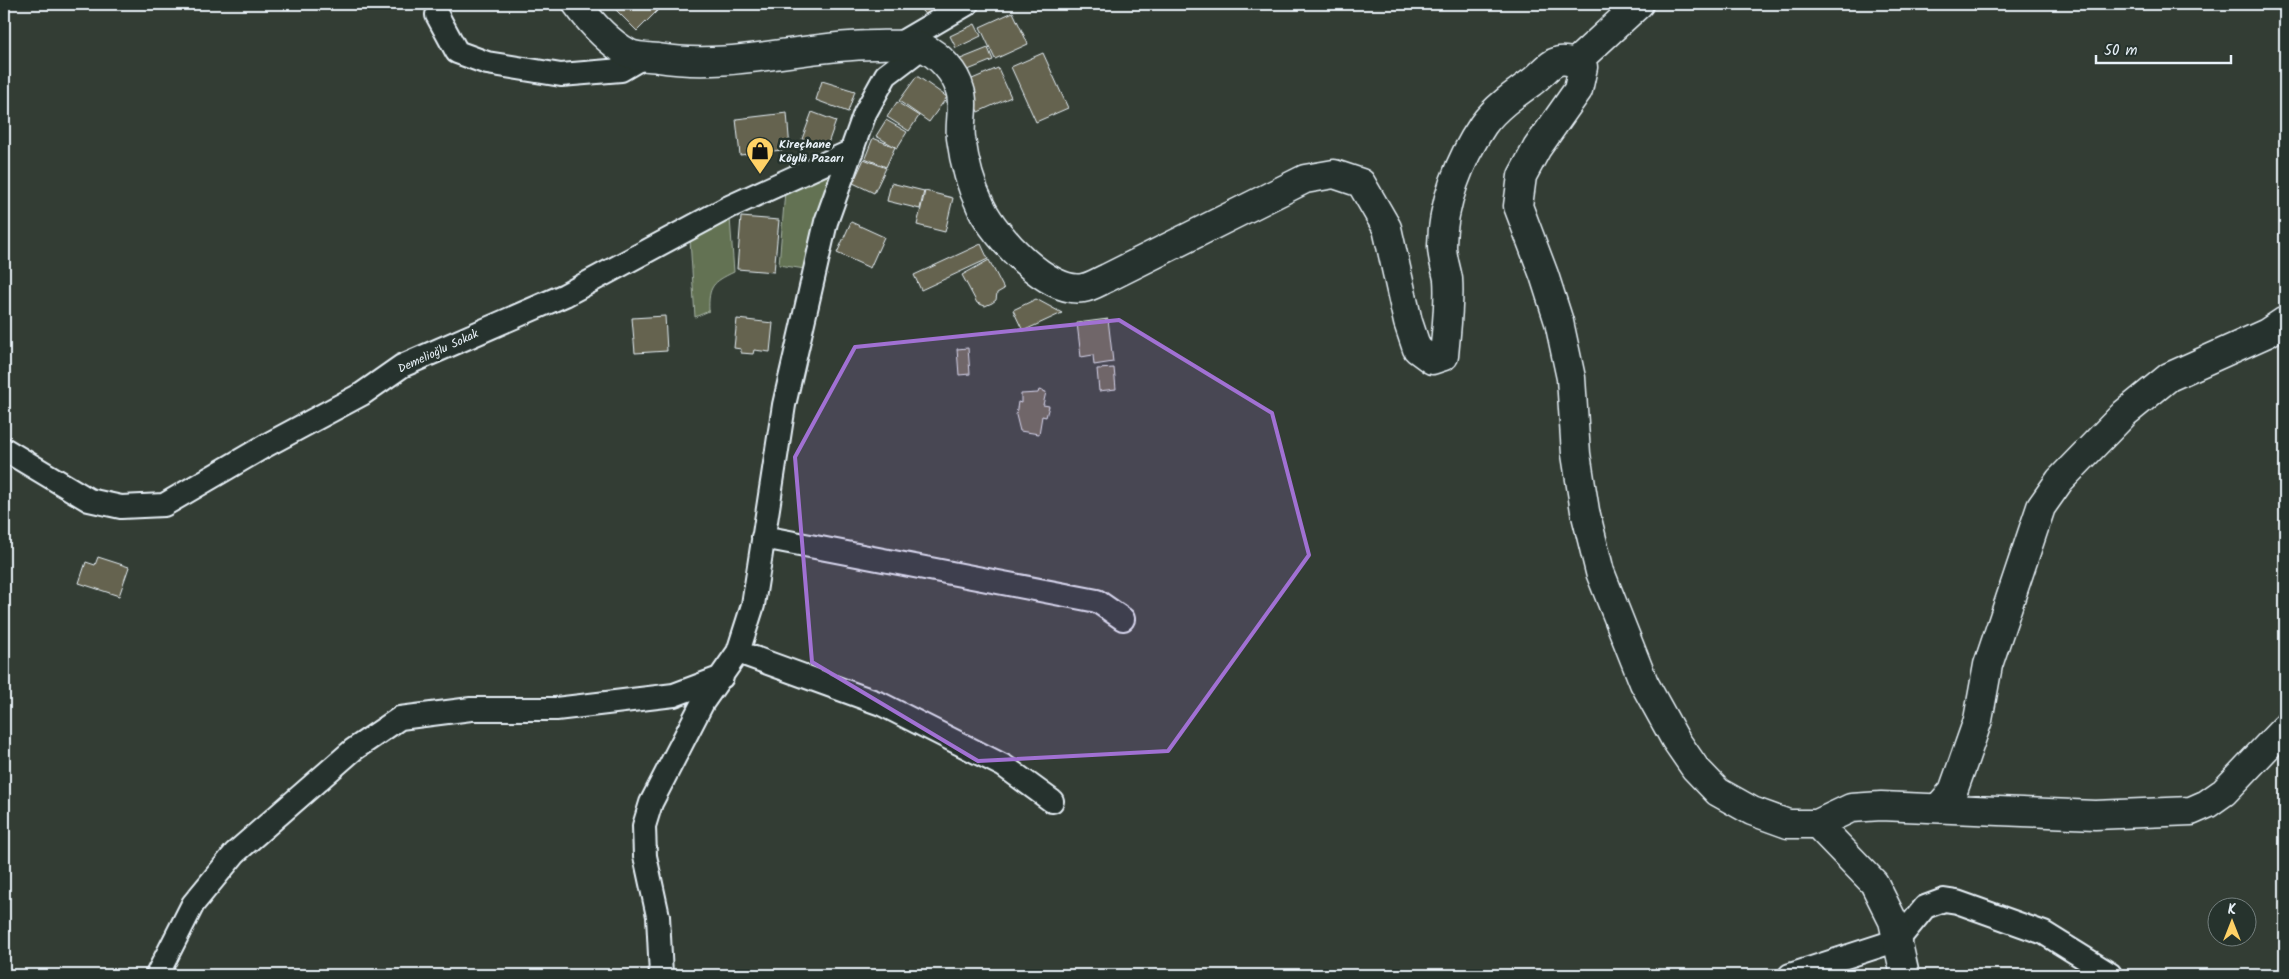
<svg xmlns="http://www.w3.org/2000/svg" width="2289" height="979" font-family="Kalam,sans-serif">
	<style>
		.green { fill: #637253; stroke: #a6b2a6 }
		.building { fill: #65644f; stroke: #e8f1f8 }
		.lines { fill: none; stroke-linecap: round; stroke-linejoin: round }
		.street-casing { stroke: #e8f1f8; stroke-width: 26 }
		.secondary-casing { stroke: #e8f1f8; stroke-width: 31 }
		.street { stroke: #26332d; stroke-width: 22 }
		.secondary { stroke: #26332d; stroke-width: 28 }
		.marked { fill: #a171d3; fill-opacity: 0.2; stroke: #a171d3; stroke-width: 4; stroke-linejoin: round }
		.labels { text-anchor: middle; stroke-width: 5; stroke-linejoin: round; paint-order: stroke }
		.poi-label { font-size: 12px; font-weight: bold; fill: #e8f1f8; stroke: #26332d; text-anchor: start }
		.street-label { font-size: 12px; fill: #e8f1f8; stroke: #26332d }
	</style>
	<rect width="100%" height="100%" fill="#333d34"/>
	<filter id="ink" filterUnits="userSpaceOnUse"><feTurbulence type="fractalNoise" baseFrequency=".02" numOctaves="2"/><feDisplacementMap in="SourceGraphic" scale="10" xChannelSelector="R" yChannelSelector="G"/><feConvolveMatrix kernelMatrix="1 2 1 2 8 2 1 2 1" color-interpolation-filters="sRGB"/></filter>
	<g filter="url(#ink)">
		<path class="green" d="M840,165l-35,104 -26,-4 6,-74z
			M730,218l4,54c-21,10 -26,14 -25,39l-14,6 -5,-78z"/>
		<path class="building" d="M610,4h48l3,3 -24,24z
			M916,4h23l3,3 -14,11z
			M1013,12l15,32 -33,15 -15,-32z
			M975,24l6,12 -25,12 -6,-12z
			M988,48l5,12 -30,12 -5,-12z
			M1043,53l25,55 -32,14 -25,-55z
			M998,68l13,29 -33,15 -13,-30z
			M917,76l30,21 -18,25 -30,-21z
			M822,81l33,10 -7,21 -32,-12z
			M897,102l22,14 -10,15 -22,-14z
			M812,112l24,9 -10,28 -24,-10z
			M787,113l3,36 -50,6 -4,-36z
			M886,120l21,12 -10,16 -21,-12z
			M873,138l22,9 -9,20 -21,-9z
			M864,159l22,9 -12,25 -21,-10z
			M891,183l33,8 -4,18 -33,-8z
			M925,191l28,7 -8,34 -28,-7z
			M741,217l38,3 -5,52 -37,-3z
			M851,222l33,15 -14,31 -33,-15z
			M981,244l7,15 -67,31 -7,-15z
			M989,260l15,29 -7,4 -1,7 -4,3 -7,3 -8,-3 -15,-28z
			M1036,299l26,14 -39,18 -10,-21z
			M665,316l2,35 -32,2 -3,-35z
			M737,319l36,4 -3,29 -16,-2 -1,4 -12,-1v-4l-7,-1z
			M1108,319l5,43 -19,3 -1,-10 -12,2 -4,-34z
			M968,348l2,26 -11,1 -2,-26z
			M1114,368l2,21 -17,2 -2,-22z
			M1039,390l7,2 -3,13 6,1 -3,11 -4,-1 -3,18 -19,-3 -4,-16 2,-13 3,1v-9l17,-1z
			M98,557l31,10 -10,29 -40,-13 7,-21 9,3z"/>
		<g class="lines">
			<defs>
				<path id="street" d="M437,15l20,37 30,11 74,12 60,-5 24,-14
					M897,45l70,-41
					M4,449l85,51 32,7 43,-2 101,-59 97,-52 40,-28 163,-71 164,-88 123,-56
					M763,537l334,64 26,18
					M738,652l143,52 123,62 48,35
					M157,975l36,-71 42,-51 118,-103 47,-32 71,-9h85l118,-14 48,-18
					M661,975l-3,-59 -13,-60 -1,-30 7,-23 52,-101 35,-50 15,-47 31,-200 42,-183 39,-109 21,-38 37,-28
					M1790,975l108,-35 27,-33 19,-7 13,2 87,31 66,41"/>
				<path id="secondary" d="M577,4c14,19 30,37 51,49 8,4 21,4 30,5 75,12 143,-13 217,-13 12,0 39,-2 49,3 15,7 32,25 36,42 5,14 -1,33 1,48 3,23 10,49 20,69 14,29 67,87 102,81 8,-1 17,-7 24,-10l198,-99 29,-5 27,9 26,45 21,94 9,27 15,11 12,-4c2,-25 6,-52 4,-77 -2,-11 -6,-22 -6,-33 0,-42 18,-87 41,-121 12,-17 32,-31 49,-43 20,-16 22,-30 51,-15l-5,23 -41,58 -15,28 -4,30 26,69 15,47 12,56 5,76 9,57 15,61 44,111 31,56 20,29 23,24 34,19 36,13h29l34,-16 30,-2 214,9 96,-4 16,-7 17,-12 61,-64
					M1575,63l64,-59
					M1939,807l14,-16 10,-28 15,-43 10,-55 53,-158 19,-27 65,-67 44,-36 98,-44 18,-12
					M1817,824l57,59 19,38 12,54"/>
			</defs>
			<use href="#street" class="street-casing"/>
			<use href="#secondary" class="secondary-casing"/>
			<use href="#street" class="street"/>
			<use href="#secondary" class="secondary"/>
		</g>
	</g>
	<path class="marked" d="M1119,320l153,93 37,142 -141,196 -190,10 -166,-99 -17,-205 60,-110z"/>
	<defs>
		<symbol id="shop-pin" viewBox="-11 -11 22 30"><path d="M0 17L-7.5 6A9.5 9.5 0 1 1 7.5 6Z" fill="#ffd166" stroke="#26332d"/><path d="M-5-2.5h2.3a2.7 3.5 0 0 1 5.4 0H5L5.5 6h-11ZM-1.5-2.5h3a1.5 2.3 0 0 0-3 0Z" fill="#111"/></symbol>
	</defs>
	<g fill-rule="evenodd">
		<use href="#shop-pin" x="744" y="135" width="32" height="43"/>
	</g>
	<g class="labels">
		<g class="poi-label">
			<text x="779" y="148">Kireçhane<tspan x="779" dy="14">Köylü Pazarı</tspan></text>
		</g>
		<g class="street-label">
			<text transform="translate(438 351) rotate(-25)" y="4">Demelioğlu Sokak</text>
		</g>
	</g>
	<rect width="2289" height="979" fill="none" stroke="#26332d" stroke-width="20"/>
	<rect x="10" y="10" width="2269" height="959" fill="none" stroke="#e8f1f8" stroke-width="2" filter="url(#ink)"/>
	<g transform="translate(2232 922)"><circle r="24" fill="#26332d" stroke="#747f7e"/>
	<path d="M0-4L9 19L0 12L-9 19Z" fill="#ffd166"/>
	<text y="-8" font-size="14" font-weight="bold" text-anchor="middle" fill="#e8f1f8">K</text>
	</g>
	<path d="M2096 55v8h135v-8" fill="none" stroke="#e8f1f8" stroke-width="2.5"/>
	<text x="2104" y="55" font-size="15" fill="#e8f1f8" stroke="#26332d" stroke-width="4" paint-order="stroke">50 m</text>
</svg>
